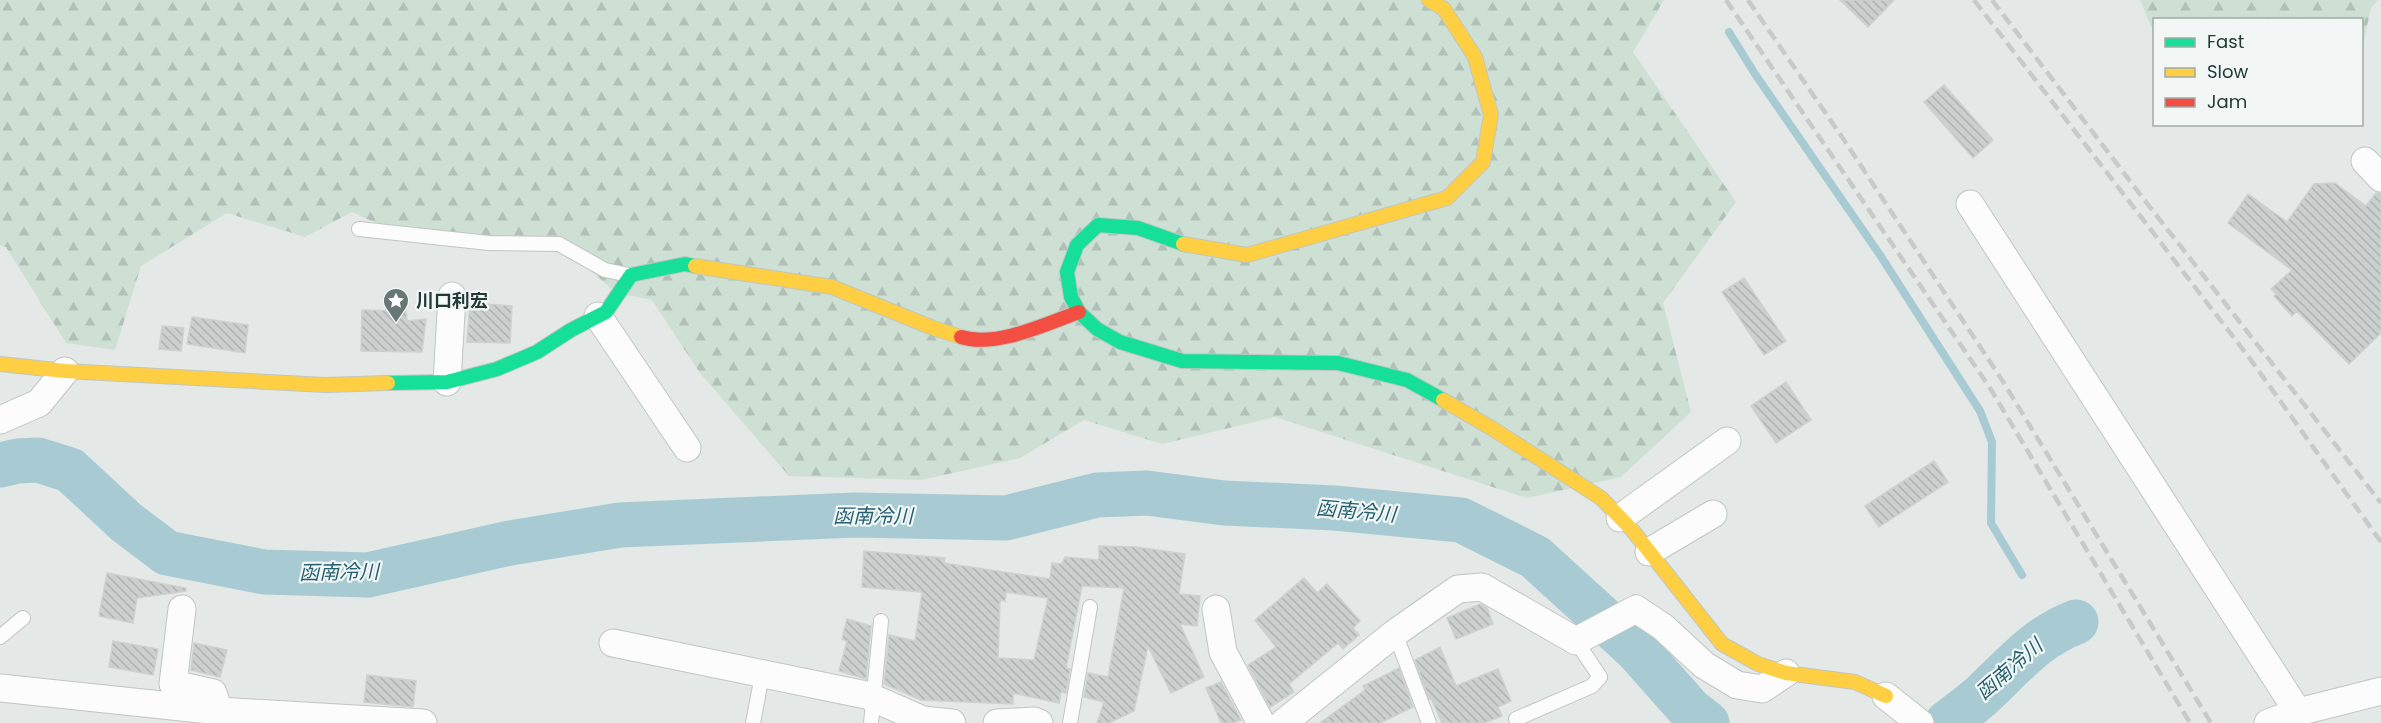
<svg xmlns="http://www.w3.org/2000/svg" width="2381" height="723" font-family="Poppins,'Noto Sans JP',sans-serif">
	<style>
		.forest { fill: url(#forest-firs) }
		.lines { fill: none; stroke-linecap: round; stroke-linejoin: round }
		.stream { stroke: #a8cbd3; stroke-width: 8 }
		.river { stroke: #a8cbd3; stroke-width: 45 }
		.building { fill: url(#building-back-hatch); stroke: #cdd1cf; stroke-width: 1.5; fill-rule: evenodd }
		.lane-casing { stroke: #c1c5c3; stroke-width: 16 }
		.street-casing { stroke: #c1c5c3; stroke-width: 29 }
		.fast-casing { stroke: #c0c6c3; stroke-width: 16 }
		.slow-casing { stroke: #c0c6c3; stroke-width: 16 }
		.jam-casing { stroke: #c0c6c3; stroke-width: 16 }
		.lane { stroke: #fbfcfb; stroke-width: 14 }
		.street { stroke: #fbfcfb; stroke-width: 27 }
		.fast { stroke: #16e098; stroke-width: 14 }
		.slow { stroke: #ffcf43; stroke-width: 14 }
		.jam { stroke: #f24e42; stroke-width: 14 }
		.rail { stroke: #c7cac9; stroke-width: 4.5; stroke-dasharray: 12 6; stroke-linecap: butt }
		.labels { text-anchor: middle; stroke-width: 4.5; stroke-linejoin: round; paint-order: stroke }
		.poi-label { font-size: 18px; font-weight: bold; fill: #233a35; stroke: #f2f7f5; text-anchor: start }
		.water-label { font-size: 20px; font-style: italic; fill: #235f70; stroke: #f2f7f5 }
	</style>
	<defs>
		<pattern id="forest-firs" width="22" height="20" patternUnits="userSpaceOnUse" patternTransform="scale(1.5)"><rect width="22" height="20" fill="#cee0d4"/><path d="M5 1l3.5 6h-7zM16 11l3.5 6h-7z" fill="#b1c1b7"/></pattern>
		<pattern id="building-back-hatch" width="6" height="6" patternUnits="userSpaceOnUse" patternTransform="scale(1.5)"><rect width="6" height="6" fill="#cbcfce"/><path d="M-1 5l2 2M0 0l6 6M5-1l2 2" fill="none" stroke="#aeb2b2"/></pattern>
	</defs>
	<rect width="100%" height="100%" fill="#e4e8e6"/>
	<path class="forest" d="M0,0h1664l-31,52 103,150 -73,101 28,109 -70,65 -94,21 -252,-81 -113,27 -78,-24 -64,38 -99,22 -132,-4 -89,-103 -48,-73 -36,-7 -59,-53 -155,-5 -50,-23 -47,25 -78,-24 -86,53 -26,84 -49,-7 -60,-96 -6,-2z
		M2140,0h238l-7,8 -9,41v-29h-208v13z"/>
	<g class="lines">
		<path class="stream" d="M1729,32l26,42 125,181 100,156 12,31 -1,81 31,52
			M2049,620l6,10"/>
		<path class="river" d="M0,465l18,-4 20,-1 32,10 56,52 41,31 97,19 104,3 142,-32 110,-18 235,-10 151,3 91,-23 50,-2 77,10 110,5 127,12 74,37 101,92 54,61 17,13
			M1947,723c11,-9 23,-17 33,-26 32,-29 54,-59 96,-75"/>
	</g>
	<path class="building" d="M1840,0h54l-26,27z
		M1944,85l49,55 -20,18 -49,-56z
		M2335,183l31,23 10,-13h5v140l-32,31 -52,-53 -5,5 -18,-20 2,-2 -5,-5 21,-19 -64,-47 20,-29 39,28 27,-38z
		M1744,278l42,63 -22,14 -42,-63z
		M470,303l42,3 -2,37 -43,-1z
		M362,310l44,1 1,10 19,-2 -4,33 -61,-1z
		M192,317l56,8 -3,28 -58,-9z
		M162,326l22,2 -3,23 -22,-2z
		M1786,382l25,38 -35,23 -25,-37z
		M1934,461l14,21 -69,45 -14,-21z
		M1099,546l37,1 49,7 -6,40 21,2 -3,30 -17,-2 24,53 -33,16 -23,-47 -14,65 -25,12h-12l7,-21 -20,-5 4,-24 20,4 16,-89 -42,-2 -16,82 4,1 -4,24 -5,-1 -2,11 -46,-10v11l-92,-4 -37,-16 5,-49 26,6 7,-49 -60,-5 2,-36 81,7 -1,5 106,16 2,-16 10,1 3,-7 34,3zM1006,592l42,6 -14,62 -36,-2 2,-58 5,1z
		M107,573l79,15v3l-49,7 -4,25 -34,-7z
		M1304,578l13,15 10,-9 10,11 23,26 -7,7 6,7 -16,14 -5,-6 -49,41 5,8 -24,15 -22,-42 28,-18 -21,-27z
		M1480,604l7,4 6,16 -37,15 -9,-21z
		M847,619l24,7 -5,53 -27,-8 8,-30 -5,-2z
		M113,641l45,8 -5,26 -44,-8z
		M194,643l33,7 -7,27 -29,-7z
		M1440,647l16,39 42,-17 13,32 -13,6 4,9 -18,7h-42l-11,-25 -2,1 -14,-39z
		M1399,668l14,39 -33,16h-60l45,-33 -2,-4z
		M367,675l49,6 -3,26 -49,-5z
		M1221,682l20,38 -8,3h-12l-15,-35z"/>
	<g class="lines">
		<defs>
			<path id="lane" d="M359,229l130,14 70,1 46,26 24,5
				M1395,633l34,90
				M0,637l23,-19
				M1516,719l76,-33 8,-9 -24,-36
				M753,723l9,-48
				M871,723l10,-102
				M1070,723l20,-116"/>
			<path id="street" d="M2365,161l16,17
				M1970,204l328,508
				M598,316l89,132
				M447,382l5,-86
				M0,420l39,-17 26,-32
				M1620,518l107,-77
				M1649,552l64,-38
				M182,609l-9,75 40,9 6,18
				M1216,609l7,43 38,71
				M613,643l253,52 57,25 29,3
				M0,688l219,23 204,12
				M1886,696l34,27
				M997,723l37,-2 5,2
				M1283,723l112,-90 63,-44 24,-2 94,54 60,-32 27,18 41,38 33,20 25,4 24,-16
				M2268,723l30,-11 83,-21"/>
			<path id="fast" d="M1183,244l-45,-16 -40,-3 -21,20 -10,27 4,25 8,15 18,17 23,13 62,19 156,2 69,17 36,20
				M388,383l59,-1 50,-13 40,-17 34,-22 35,-18 25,-37 54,-11 10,2"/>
			<path id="slow" d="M1183,244l64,11 200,-57 36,-36 8,-47 -16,-58 -31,-48 -15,-9
				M695,266l137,21 101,41 28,9
				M0,364l65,7 260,14 63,-2
				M1443,400l50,29 108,69 32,33 89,113 36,20 28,9 69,9 31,14"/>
			<path id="jam" d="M961,337c35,11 85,-13 118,-25"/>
		</defs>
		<use href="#lane" class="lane-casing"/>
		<use href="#street" class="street-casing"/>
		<use href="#fast" class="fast-casing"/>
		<use href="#slow" class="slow-casing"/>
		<use href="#jam" class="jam-casing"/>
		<use href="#lane" class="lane"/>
		<use href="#street" class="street"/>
		<use href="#fast" class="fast"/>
		<use href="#slow" class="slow"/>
		<use href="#jam" class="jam"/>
		<path class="rail" d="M1726,0l264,388 200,335
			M1748,0l94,137 160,243 209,343
			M1974,0l274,356 133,186
			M1992,0l154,202 235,301"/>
	</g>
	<defs>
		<symbol id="sight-pin" viewBox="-11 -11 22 30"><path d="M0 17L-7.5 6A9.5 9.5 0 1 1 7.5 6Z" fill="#677773" stroke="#f2f7f5"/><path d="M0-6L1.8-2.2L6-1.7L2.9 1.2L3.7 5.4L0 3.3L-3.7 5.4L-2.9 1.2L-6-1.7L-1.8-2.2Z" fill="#fff"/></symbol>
	</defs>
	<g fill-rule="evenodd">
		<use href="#sight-pin" x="381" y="286" width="30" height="40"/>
	</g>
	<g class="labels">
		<g class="poi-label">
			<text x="416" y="307">川口利宏</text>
		</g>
		<g class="water-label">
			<text transform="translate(1356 511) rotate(5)" y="7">函南冷川</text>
			<text x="873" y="523">函南冷川</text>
			<text transform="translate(339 572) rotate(-1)" y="7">函南冷川</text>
			<text transform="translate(2009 669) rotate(-41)" y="7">函南冷川</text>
		</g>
	</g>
	<rect x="2153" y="18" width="210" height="108" fill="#f2f7f5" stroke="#9faba8" stroke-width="1.5"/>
	<rect x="2165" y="38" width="30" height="9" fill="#16e098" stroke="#9faba8" stroke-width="1.5"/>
	<text x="2207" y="48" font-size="18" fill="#233a35">Fast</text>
	<rect x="2165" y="68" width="30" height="9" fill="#ffcf43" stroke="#9faba8" stroke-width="1.5"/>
	<text x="2207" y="78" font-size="18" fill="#233a35">Slow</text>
	<rect x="2165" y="98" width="30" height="9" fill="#f24e42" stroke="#9faba8" stroke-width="1.5"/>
	<text x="2207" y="108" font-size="18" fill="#233a35">Jam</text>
</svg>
